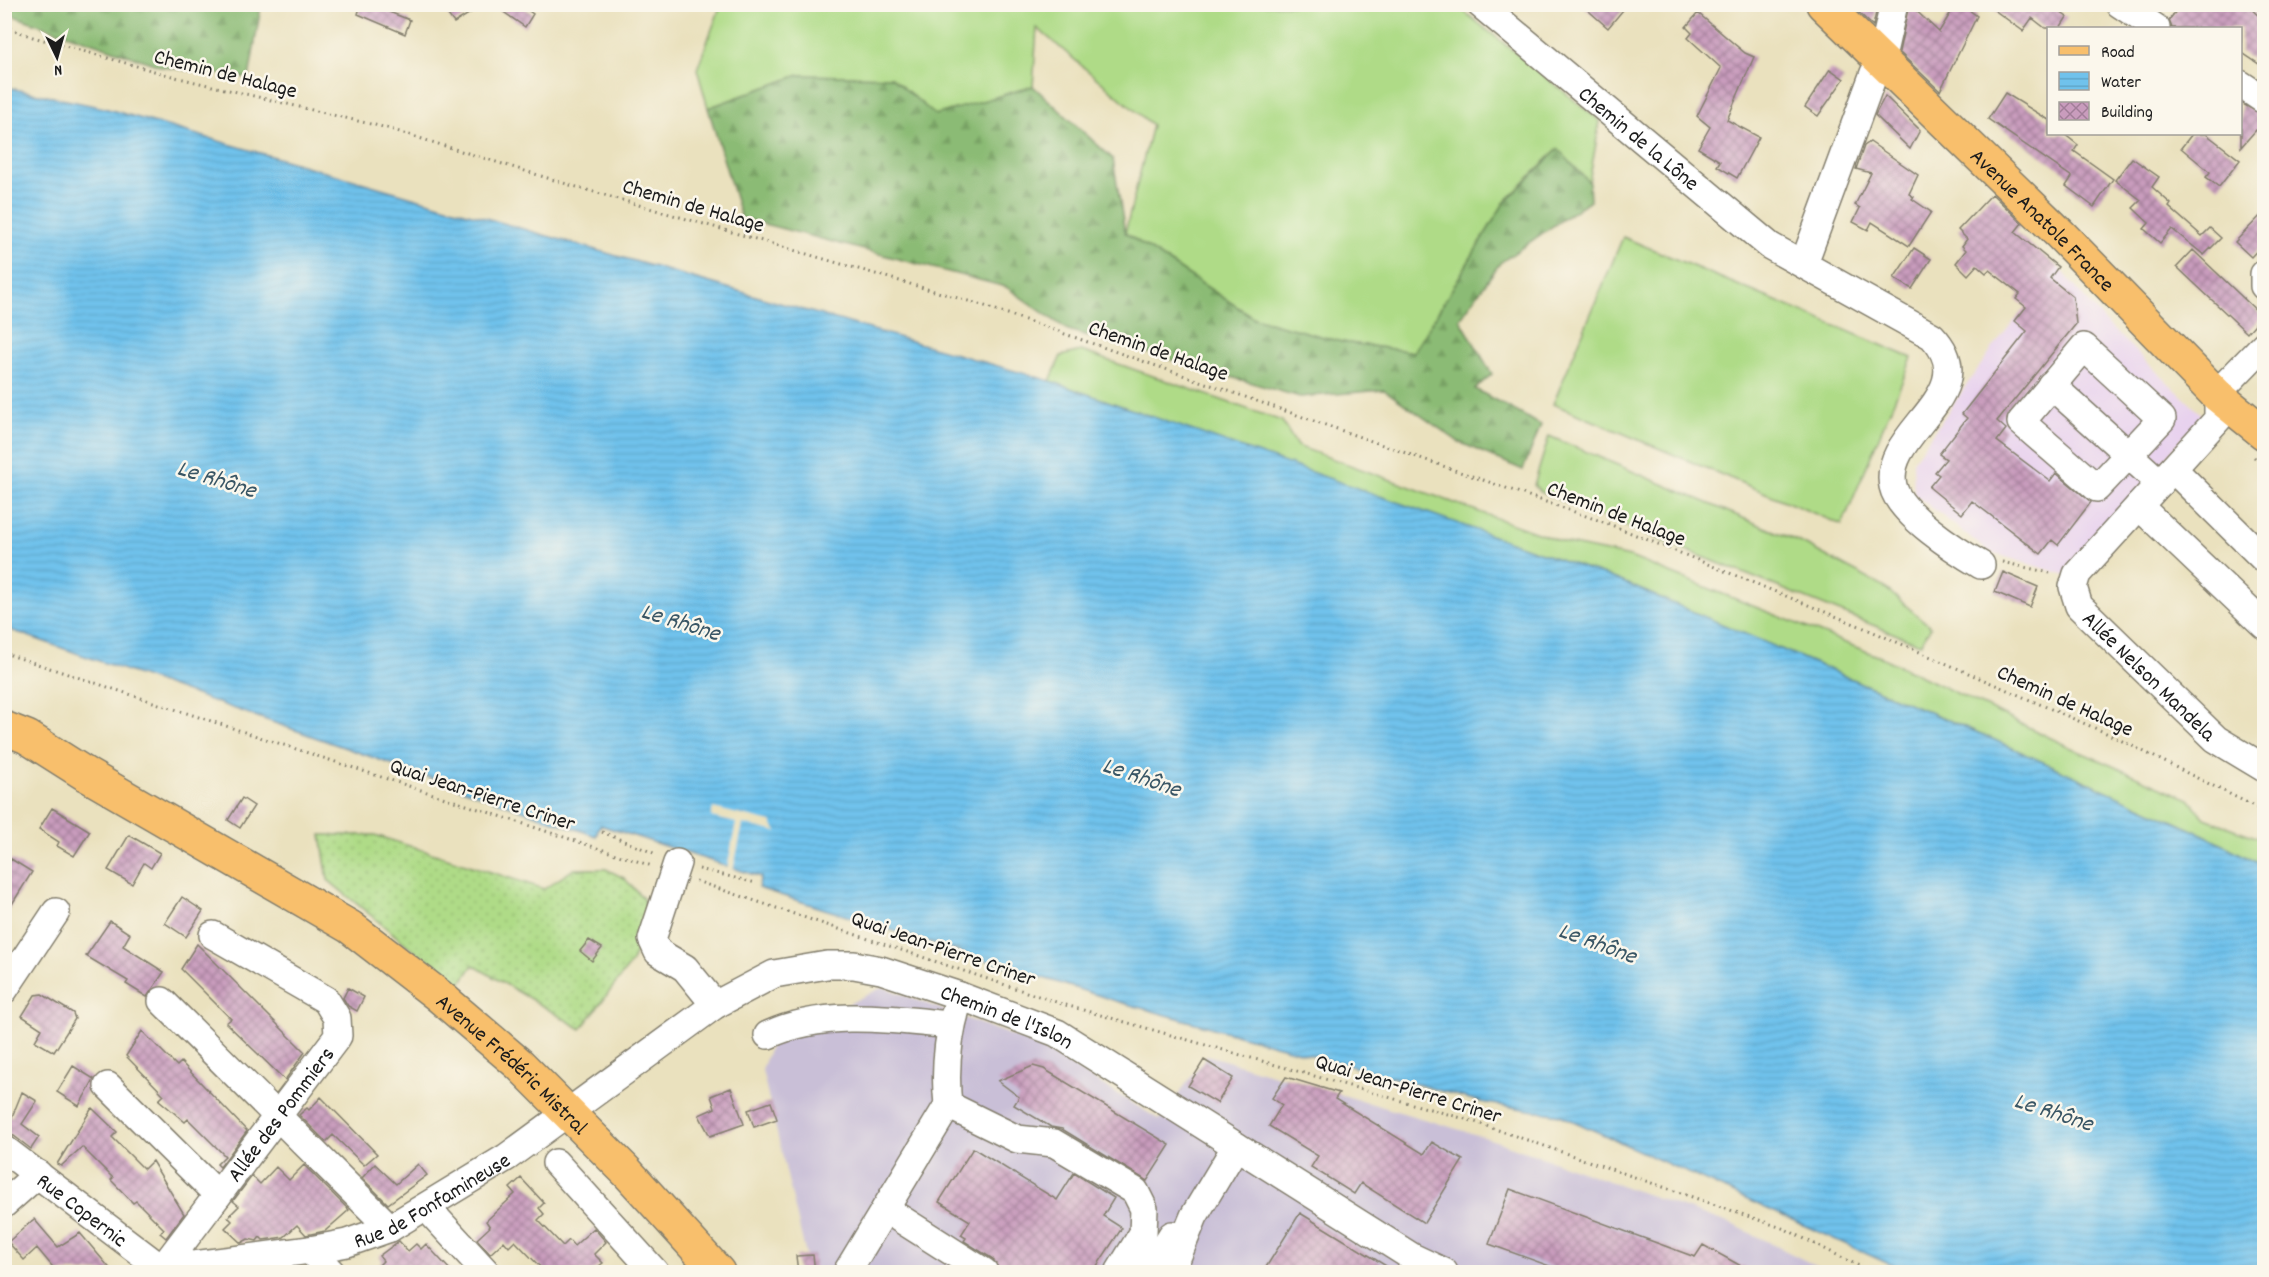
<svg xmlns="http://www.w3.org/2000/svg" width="2269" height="1277" font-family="Dekko,sans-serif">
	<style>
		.built { fill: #e8d2ee }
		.industrial { fill: #c9bfd7 }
		.grass { fill: #afdb87; stroke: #667c52; stroke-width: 1.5 }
		.forest { fill: url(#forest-firs); stroke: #546c48; stroke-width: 1.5 }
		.garden { fill: url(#garden-dots); stroke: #667c52; stroke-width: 1.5 }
		.water { fill: url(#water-rules); stroke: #466f84; stroke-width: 1.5 }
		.pier { fill: #eae1be }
		.building { fill: url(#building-cross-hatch) }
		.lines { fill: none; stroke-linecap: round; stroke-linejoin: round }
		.minor-casing { stroke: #837e6d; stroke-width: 30 }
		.major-casing { stroke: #837e6d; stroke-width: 36 }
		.path { stroke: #837e6d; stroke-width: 3; stroke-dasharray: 1.5 4.5; stroke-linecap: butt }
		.minor { stroke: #fff; stroke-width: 27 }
		.major { stroke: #f8bf6c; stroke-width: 33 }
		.labels { text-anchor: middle; stroke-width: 5; stroke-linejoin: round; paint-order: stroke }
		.street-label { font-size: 22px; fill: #1c1c1c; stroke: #fbf7ec }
		.water-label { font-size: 24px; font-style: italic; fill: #395665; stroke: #fbf7ec }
	</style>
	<defs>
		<pattern id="forest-firs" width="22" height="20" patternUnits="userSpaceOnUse" patternTransform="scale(1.5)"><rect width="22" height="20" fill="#8bbb74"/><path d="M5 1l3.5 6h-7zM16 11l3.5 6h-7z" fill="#77a064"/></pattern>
		<pattern id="garden-dots" width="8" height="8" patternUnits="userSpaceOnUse" patternTransform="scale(1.5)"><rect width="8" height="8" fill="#afdb87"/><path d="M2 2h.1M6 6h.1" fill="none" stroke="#96bb74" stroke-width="1.8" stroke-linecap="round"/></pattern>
		<pattern id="water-rules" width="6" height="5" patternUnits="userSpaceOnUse" patternTransform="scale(1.5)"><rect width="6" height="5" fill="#70c2ec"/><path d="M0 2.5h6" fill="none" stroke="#60a6ca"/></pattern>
		<pattern id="building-cross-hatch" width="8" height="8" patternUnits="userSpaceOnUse" patternTransform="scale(1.5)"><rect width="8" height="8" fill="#c99cbd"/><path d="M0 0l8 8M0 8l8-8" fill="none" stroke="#a27e99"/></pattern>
	</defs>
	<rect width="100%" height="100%" fill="#fbf7ec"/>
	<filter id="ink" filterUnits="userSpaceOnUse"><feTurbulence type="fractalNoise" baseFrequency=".0167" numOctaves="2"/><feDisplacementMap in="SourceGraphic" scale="12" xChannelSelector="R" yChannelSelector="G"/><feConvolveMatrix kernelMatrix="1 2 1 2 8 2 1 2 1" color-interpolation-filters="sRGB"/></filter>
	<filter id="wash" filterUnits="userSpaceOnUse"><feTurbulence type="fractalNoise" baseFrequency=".008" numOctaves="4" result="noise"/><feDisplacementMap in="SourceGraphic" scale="24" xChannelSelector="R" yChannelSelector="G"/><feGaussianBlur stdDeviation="1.35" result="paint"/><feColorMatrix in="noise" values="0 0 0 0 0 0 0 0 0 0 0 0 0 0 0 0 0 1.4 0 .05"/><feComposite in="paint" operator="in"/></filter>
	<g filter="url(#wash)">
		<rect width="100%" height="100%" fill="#eae1be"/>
		<path class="built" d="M2058,267l50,58 94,90 -136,160 -77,-23 -75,-58 -1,-33 84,-119z"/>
		<path class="industrial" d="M883,987l156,59 121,74 47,-65 277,82 252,89 92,46h-1018l-48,-202 10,-29z"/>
		<path class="grass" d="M721,5h735l144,116 -11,61 -32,-33 -53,54 -90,149 -72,-10 -88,-24 -129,-85 27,-108 -115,-97 -4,58 -98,29 -44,-38 -92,-2 -91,33 -11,-39z
			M1623,237l289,121 -70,167 -289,-121z
			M1081,351l201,70 15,25 271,98 62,13 253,101 195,93 111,48 16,19 59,22v26l-62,-32 -214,-97 -370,-157 -568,-199 11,-25z
			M1549,436l253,107 82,44 47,40 -11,17 -379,-152 -7,-7z"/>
		<path class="forest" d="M5,4h256v2l-12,72 -86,-11 -158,-54z
			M799,75l92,2 44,38 98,-29 80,73 12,74 129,85 88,24 72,10 90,-149 54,-54 31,33 1,18 -90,63 -40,56 32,55 -17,15 66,36 -18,45 -64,-28 -75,-52 -84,7 -232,-67 -62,-43 -265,-69 -33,-110z"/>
		<path class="garden" d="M321,835h54l169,54 30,-20h32l18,9 19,20 7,17 -18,47 -51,67 -108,-64 -15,22 -130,-107z"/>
		<path class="water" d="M5,87l99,21 946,273 327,114 241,85 370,157 214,97 62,32v406h-357l-347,-157 -79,-13 -365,-101 -358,-113 3,-11 -161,-52 -4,11 -591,-208z"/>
		<path class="pier" d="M713,808l58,14 6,10 -34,-8 -10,47 -6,-2 9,-46 -25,-6z"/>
		<g id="blocks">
			<path class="building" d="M361,4h7l42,16 -5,14 -47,-20z
				M440,4h45l-31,19z
				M492,4h27l14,10 -8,13z
				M1581,4h47l-20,24z
				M1850,4h28l-5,22z
				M1909,4l30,28 17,-28h5l16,12 -37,75 -41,-39z
				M1986,4h62l19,13 -7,11h-15l-13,-10 -9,13z
				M2190,4h56l19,18v46l-24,-16v-24h-69l-3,-8 12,-15 6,3z
				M1698,13l47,40 9,4 -27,63 32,17 -22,41 -20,-12 3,-5 -22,-13 12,-21 -13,-11 24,-48 -33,-30 4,-5 -6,-6z
				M1830,69l14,10 -26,37 -13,-9z
				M2005,93l44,27v14h15l14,11 -4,6 39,28 -19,28 -28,-21 6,-9 -84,-58z
				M1885,96l35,34 -10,19 -35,-34z
				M2241,103l24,13v21l-9,-7 -15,17z
				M2192,134h14l34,26 -21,27 -13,-10 4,-5 -29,-24z
				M1870,142l48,33 -9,19 5,3 -2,2 19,13 -22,34 -37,-24 -4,8 -15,-8 7,-14 -5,-3 16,-32 -15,-4 8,-23z
				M2132,158l27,19 -7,10 19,17 -2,3 33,29 8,-8 11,10 -17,17 -32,-26 -12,14 -16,-14 5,-6 -16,-15 8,-8 -26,-20z
				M1992,194l30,29 -7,9 43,35 -8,11 23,19 3,27 -79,97 9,8 -9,12 53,40 6,-8 35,29 -33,43 -6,-5 -11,14 -69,-53 -10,13 -33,-27 10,-12 -4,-3 11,-13 -7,-5 28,-36 -5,-4 65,-83 -12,-10 11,-14 -10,-8 4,-5 -31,-24 -3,3 -9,-8 -9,10 -12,-12 10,-13 -4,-4 5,-7 -9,-9z
				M2265,211v31l-14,15 -16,-15z
				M1914,248l17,11 -19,30 -18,-11z
				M2193,250l69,66 -15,17 -70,-66z
				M2003,572l35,15 -8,20 -35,-15z
				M242,798l12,8 -14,22 -12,-8z
				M52,808l38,23 -16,25 -17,-10 2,-4 -20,-13z
				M129,835l31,18 -9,15 -7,-5 -12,21 -24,-14z
				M11,859l21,13 -28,45v-48z
				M182,897l21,14 -17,26 -21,-14z
				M110,921l20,13 -7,12 41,26 -17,25 -21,-13 2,-3 -42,-25z
				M589,940l13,8 -10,13 -12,-10z
				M197,944l108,108 -20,28 -59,-57 5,-4 -50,-50z
				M348,988l16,9 -7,14 -9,-5 -5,-8z
				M42,994l31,19 2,6 -21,33 -19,-11 7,-12 -20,-13 13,-21z
				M142,1031l35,35 4,-4 66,69 -27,36 -3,-3 8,-8 -37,-37 -3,3 -26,-22 5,-5 -38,-39z
				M1204,1060l29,18 -16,25 -29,-17z
				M73,1066l21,13 -15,27 -22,-14z
				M1033,1066l11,3 126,76 -23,36 -85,-52 -11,-2 -37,-22 5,-8 -21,-16z
				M1286,1077l53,16 -4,6 89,55 8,-12 31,18 -39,63 -63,-40 -7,11 -43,-27 7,-11 -49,-30 13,-21 -10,-7z
				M731,1088l13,36 -34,12 -11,-21 16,-7 -4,-12z
				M22,1092l15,9 -15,23 17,13 -8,12 -17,-13 -10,-2v-22l8,5z
				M321,1097l56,57 -13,11 -31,-30 -7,7 -27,-27 8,-7 2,2z
				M771,1102l6,17 -23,8 -6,-17z
				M92,1108l25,24 -5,5 32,32 8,-8 32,53 -18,24 -6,-5 4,-4 -28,-28 -3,2 -22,-23 2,-2 -31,-31 -21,19 -4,-2z
				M973,1148l84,52 17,-27 40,25 -11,18 19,12 -29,44h-93l-7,-13 -29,-18 2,-3 -5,-3 9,-14 -31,-19z
				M375,1164l21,20 22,-20 9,11 -39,29 -26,-26z
				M304,1165l45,45 -24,21 -19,4 -9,-10 -13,12 -21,3 -3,-3 -3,4 -9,-2 -7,4 -16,-15 7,-7 -4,-4 11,-11 -6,-5 19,-25 8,8 16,-17 13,13z
				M521,1178l23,25 -5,5 5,6 -6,6 25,26 6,-6 5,6 20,-18 12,14 -12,12 9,9 -12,9h-46l-30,-31 -6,6 -5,-6 -14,13 -13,-15 13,-12 -4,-6 29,-27 -5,-6z
				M1510,1189l185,68 8,-12 49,27h-186l-77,-28z
				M1300,1213l96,59h-133z
				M34,1219l24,28 22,-14 33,39h-56l-20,-24 -13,12 -16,-18z
				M399,1241l9,10 8,-7 5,5 5,-5 26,28h-80l11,-11 -4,-5z
				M813,1255l2,17h-17l-2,-16z"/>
		</g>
	</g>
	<g filter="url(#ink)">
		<use href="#blocks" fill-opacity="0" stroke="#837e6d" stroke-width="1.5"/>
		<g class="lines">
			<defs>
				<g id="minor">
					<path id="s1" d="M1480,4l290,242 162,90c55,58 -51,95 -39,150 6,28 64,65 88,79"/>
					<path d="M2120,4l36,24"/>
					<path d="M2240,84l24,16"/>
					<path d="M1804,263l70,-190 7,-12 13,-57"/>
					<path d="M2264,274v12"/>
					<path id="s2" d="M2264,345l-37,38 -9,13v23l-141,155 -4,13 6,19 137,133 48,29"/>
					<path d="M2084,347l78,72 -65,69 -76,-66z"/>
					<path d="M2051,385l109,98"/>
					<path d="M2173,469l91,90"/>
					<path d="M2139,506l125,119"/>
					<path d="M677,863l-25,76 6,13 27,16 30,37"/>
					<path d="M4,990l52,-78"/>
					<path d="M162,1001l228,227"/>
					<path d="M768,1035c57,-26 122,-16 182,-10"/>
					<path d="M108,1086l110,109"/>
					<path d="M948,1105l69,34 37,4 81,48 9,18 -1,24 -24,39"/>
					<path id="s3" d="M4,1149l162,123"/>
					<path d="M556,1163l99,109"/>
					<path d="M4,1204l34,-30"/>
					<path d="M426,1207l60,65"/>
					<path d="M885,1209l99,63"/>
					<path d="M310,1250l21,22"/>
					<path id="s4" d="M162,1269l176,-233 -1,-18 -11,-18 -113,-65"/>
					<path id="s5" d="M157,1272l5,-3 148,-19 37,-7 43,-15 117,-71 208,-152 59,-31 53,-9h27l27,5 79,26 97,37 355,224 32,15"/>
					<path d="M847,1272l101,-167c-4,-37 0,-73 12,-109"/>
					<path d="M1149,1272l23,-37"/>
					<path d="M1171,1272l23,-56 42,-70"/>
				</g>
				<g id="major">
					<path id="s6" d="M1823,4l236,229 159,163 46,37"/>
					<path id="s7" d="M4,728l23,9 60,38 263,152 88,68 81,69 108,108 91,100"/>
				</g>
			</defs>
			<use href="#minor" class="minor-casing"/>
			<use href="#major" class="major-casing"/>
			<path class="path" d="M4,26l29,11 146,41 208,50 183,57 412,120 627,219 253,103 242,105 160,79
				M2254,457l10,9
				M2002,562l48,11
				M4,653l648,213
				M602,832l54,22
				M699,869l57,14
				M696,881l366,123 410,117 313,108 86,43"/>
			<use href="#minor" class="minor"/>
			<use href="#major" class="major"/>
		</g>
	</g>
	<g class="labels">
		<g class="street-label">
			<text transform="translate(226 72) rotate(14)" y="8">Chemin de Halage</text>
			<text dy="8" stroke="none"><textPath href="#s1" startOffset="208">Chemin de la Lône</textPath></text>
			<text transform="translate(694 204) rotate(16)" y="8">Chemin de Halage</text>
			<text dy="8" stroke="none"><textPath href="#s6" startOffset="308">Avenue Anatole France</textPath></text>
			<text transform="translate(1159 349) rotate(19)" y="8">Chemin de Halage</text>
			<text transform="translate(1617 512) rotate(21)" y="8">Chemin de Halage</text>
			<text dy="8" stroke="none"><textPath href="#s2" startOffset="434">Allée Nelson Mandela</textPath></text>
			<text transform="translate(2066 699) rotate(24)" y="8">Chemin de Halage</text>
			<text transform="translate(483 793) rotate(18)" y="8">Quai Jean-Pierre Criner</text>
			<text transform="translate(944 947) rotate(19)" y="8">Quai Jean-Pierre Criner</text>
			<text dy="8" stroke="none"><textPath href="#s5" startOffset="942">Chemin de l'Islon</textPath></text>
			<text dy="8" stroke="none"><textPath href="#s7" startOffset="612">Avenue Frédéric Mistral</textPath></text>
			<text transform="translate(1409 1087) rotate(17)" y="8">Quai Jean-Pierre Criner</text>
			<text dy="8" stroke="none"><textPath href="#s4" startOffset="195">Allée des Pommiers</textPath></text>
			<text dy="8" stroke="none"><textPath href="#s5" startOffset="288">Rue de Fonfamineuse</textPath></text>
			<text dy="8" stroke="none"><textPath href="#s3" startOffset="99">Rue Copernic</textPath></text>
		</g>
		<g class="water-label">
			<text transform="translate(217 478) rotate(17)" y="8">Le Rhône</text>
			<text transform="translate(681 621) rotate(17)" y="8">Le Rhône</text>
			<text transform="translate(1142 776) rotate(19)" y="8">Le Rhône</text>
			<text transform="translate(1598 942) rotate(20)" y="8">Le Rhône</text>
			<text transform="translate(2054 1111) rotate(18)" y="8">Le Rhône</text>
		</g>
	</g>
	<rect width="2269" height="1277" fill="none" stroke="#fbf7ec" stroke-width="24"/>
	<rect x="2047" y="27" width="195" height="108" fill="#fbf7ec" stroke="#a29f99" stroke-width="1.5"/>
	<rect x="2059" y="46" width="30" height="9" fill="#f8bf6c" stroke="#a29f99" stroke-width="1.5"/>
	<text x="2101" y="57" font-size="18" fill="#1c1c1c">Road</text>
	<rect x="2059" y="72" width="30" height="18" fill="url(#water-rules)" stroke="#a29f99" stroke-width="1.5"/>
	<text x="2101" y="87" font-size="18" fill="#1c1c1c">Water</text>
	<rect x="2059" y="102" width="30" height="18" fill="url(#building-cross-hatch)" stroke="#a29f99" stroke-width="1.5"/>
	<text x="2101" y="117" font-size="18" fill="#1c1c1c">Building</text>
	<g transform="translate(57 57) rotate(175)" stroke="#fbf7ec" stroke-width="4.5" paint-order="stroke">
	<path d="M0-4.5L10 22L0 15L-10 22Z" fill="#1c1c1c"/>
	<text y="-9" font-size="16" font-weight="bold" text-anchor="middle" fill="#1c1c1c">N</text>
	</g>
</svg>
